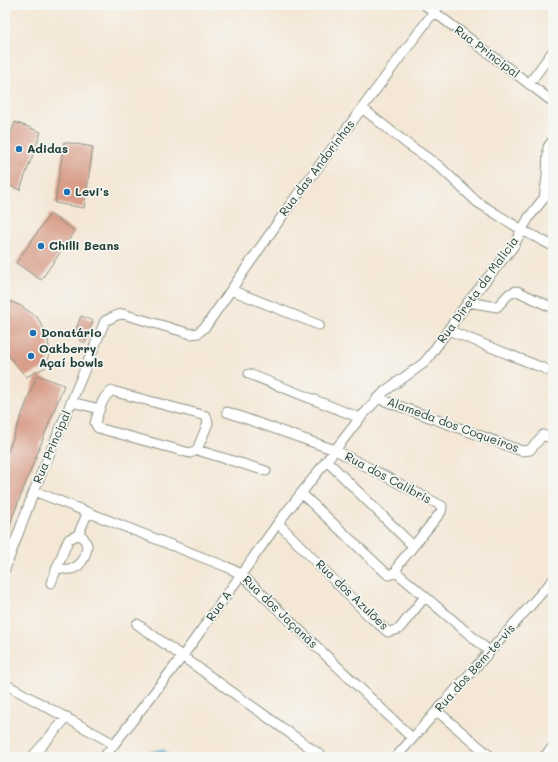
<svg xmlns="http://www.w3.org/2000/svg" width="558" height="762" font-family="Mali,sans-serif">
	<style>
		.water { fill: #74bfed; stroke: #4a7e90 }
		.building { fill: #d89e8a }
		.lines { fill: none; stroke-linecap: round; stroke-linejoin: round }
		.minor-casing { stroke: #8a9284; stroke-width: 11 }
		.minor { stroke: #fff; stroke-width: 9 }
		.poi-dot { fill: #1f6fb2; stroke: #f6f6f2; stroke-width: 1.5 }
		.labels { text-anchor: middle; stroke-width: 3.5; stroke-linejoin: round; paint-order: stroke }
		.street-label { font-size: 12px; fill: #1f3d34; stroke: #f6f6f2 }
		.poi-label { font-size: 12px; font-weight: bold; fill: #1f3d34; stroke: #f6f6f2; text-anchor: start }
	</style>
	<rect width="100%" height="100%" fill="#f6f6f2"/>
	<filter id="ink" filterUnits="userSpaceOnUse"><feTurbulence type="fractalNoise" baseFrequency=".025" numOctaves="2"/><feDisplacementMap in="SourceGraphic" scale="8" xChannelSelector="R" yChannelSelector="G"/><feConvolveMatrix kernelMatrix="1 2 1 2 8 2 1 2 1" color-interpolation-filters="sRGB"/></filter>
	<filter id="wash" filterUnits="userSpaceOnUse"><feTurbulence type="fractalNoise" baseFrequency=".012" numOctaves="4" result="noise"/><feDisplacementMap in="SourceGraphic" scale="16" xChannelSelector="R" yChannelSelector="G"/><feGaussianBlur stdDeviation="0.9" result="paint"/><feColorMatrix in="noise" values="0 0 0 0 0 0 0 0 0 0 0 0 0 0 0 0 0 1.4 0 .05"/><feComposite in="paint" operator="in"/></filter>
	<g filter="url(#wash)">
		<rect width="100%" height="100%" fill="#f4e7d5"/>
		<path class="water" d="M163,749l8,8h-43h1z"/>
		<g id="blocks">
			<path class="building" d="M15,122l26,10 -21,58 -15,-6v-34z
				M64,142l29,5 -9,61 -29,-5z
				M50,214l25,17 -34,49 -25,-17z
				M5,299l16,7 16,11 10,17 3,20 -4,13 -20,10 -21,-26z
				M81,316l12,5 -8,22 -6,-3 4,-9 -7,-2z
				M37,375l27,10 -59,151v-77z"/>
		</g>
	</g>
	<g filter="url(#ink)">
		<use href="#blocks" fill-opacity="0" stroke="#8a9284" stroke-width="1"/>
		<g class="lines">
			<defs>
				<path id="minor" d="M425,5l128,97
					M529,84l24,-33
					M362,108l44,35 33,23 38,36 45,28 31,16
					M231,290l88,35
					M468,302l29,5 12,-13 8,-3 36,17
					M448,330l105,42
					M249,374l111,44
					M112,391l94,25 2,7 -11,27 -7,3 -92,-25 -3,-5c3,-9 7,-28 17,-32z
					M377,398l145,53 8,-1 13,-15 10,4
					M71,402l29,7
					M227,412l108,38 107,56 -1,6 -42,52 -3,8
					M197,450l69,21
					M327,461l86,85
					M34,491l193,76 14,7 171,164
					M301,493l85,80 3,2 7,-3
					M278,523l90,92 20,17 11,-3 25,-31
					M57,567c18,7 29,-4 30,-22l-4,-8 -5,-2
					M5,569l29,-78 71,-170 12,-6 6,-1 68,20 7,-1 8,-7 86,-124 147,-197
					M396,572l93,79
					M51,583l15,-38 3,-6 9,-4 10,-23
					M137,624l186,133
					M5,684l109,60
					M437,711l54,46
					M32,757l35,-40
					M104,757l78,-100 96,-134 82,-105 25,-27 39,-28 5,-6 39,-55 45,-55 16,-30 15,-19 3,-21 1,-30 5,-7
					M396,757l157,-177
					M544,757l9,-10"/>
			</defs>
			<use href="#minor" class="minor-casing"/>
			<use href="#minor" class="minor"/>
		</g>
	</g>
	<g class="poi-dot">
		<circle cx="19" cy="149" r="4"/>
		<circle cx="67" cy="192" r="4"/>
		<circle cx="41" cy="246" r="4"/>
		<circle cx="33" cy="333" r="4"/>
		<circle cx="31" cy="356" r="4"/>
	</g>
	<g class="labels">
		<g class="street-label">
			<text transform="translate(487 52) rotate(37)" y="4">Rua Principal</text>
			<text transform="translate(317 168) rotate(-53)" y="4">Rua das Andorinhas</text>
			<text transform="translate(478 290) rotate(-54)" y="4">Rua Direta da Malicia</text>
			<text transform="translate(453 425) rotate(20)" y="4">Alameda dos Coqueiros</text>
			<text transform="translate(52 447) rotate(-67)" y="4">Rua Principal</text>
			<text transform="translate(388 478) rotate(28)" y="4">Rua dos Calibris</text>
			<text transform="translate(352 595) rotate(44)" y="4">Rua dos Azulões</text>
			<text transform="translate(219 606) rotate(-55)" y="4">Rua A</text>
			<text transform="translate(280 612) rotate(44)" y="4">Rua dos Jaçanãs</text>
			<text transform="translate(475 668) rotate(-48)" y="4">Rua dos Bem-te-vis</text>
		</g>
		<g class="poi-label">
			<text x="27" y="153">Adidas</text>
			<text x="75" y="196">Levi's</text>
			<text x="49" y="250">Chilli Beans</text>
			<text x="41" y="337">Donatário</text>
			<text x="39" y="353">Oakberry<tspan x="39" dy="14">Açaí bowls</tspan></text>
		</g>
	</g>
	<rect width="558" height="762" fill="none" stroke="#f6f6f2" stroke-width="20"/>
</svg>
